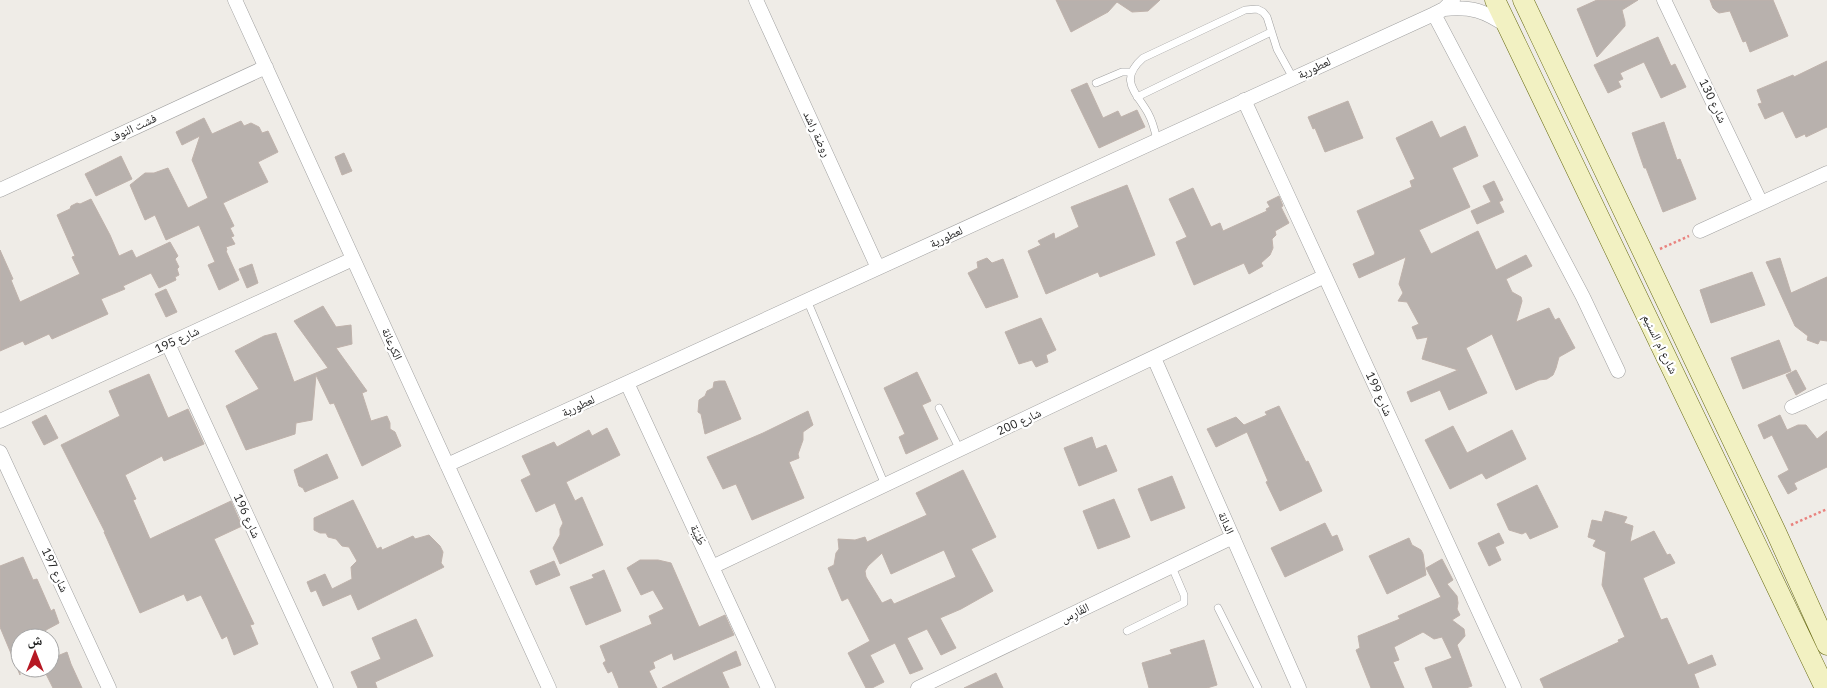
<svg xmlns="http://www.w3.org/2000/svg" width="1827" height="688" font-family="'IBM Plex Sans','Noto Naskh Arabic',sans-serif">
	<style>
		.building { fill: #b8b1ad; stroke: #bfb2ab; fill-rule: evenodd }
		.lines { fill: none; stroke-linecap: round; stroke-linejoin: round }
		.service-casing { stroke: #a0a0a0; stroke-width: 8 }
		.minor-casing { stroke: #a0a0a0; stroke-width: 15 }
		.secondary-casing { stroke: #676a13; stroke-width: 21 }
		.path { stroke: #e9827e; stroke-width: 2.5; stroke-dasharray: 2.5 2.5; stroke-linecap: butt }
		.service { stroke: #fff; stroke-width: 7 }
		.minor { stroke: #fff; stroke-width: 14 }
		.secondary { stroke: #f2f1c2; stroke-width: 20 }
		.labels { text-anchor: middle; stroke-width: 4.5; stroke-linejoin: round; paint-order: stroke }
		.street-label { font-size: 12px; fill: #1f1f1f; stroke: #fff }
	</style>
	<rect width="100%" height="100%" fill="#efece7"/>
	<path class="building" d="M1056,0h104l-12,11 -16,1 -15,-10 -9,10 -37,20z
		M1597,0h41l-16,10 3,12v4l-28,31 -20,-48z
		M1710,0h63l15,36 -38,16 -4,-11 -3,1 -13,-31 -11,2 -3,-2 -3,-3z
		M1658,37l13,29 4,-2 11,23 -25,11 -17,-36 -24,11 3,6 -5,2 3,6 -13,6 -14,-28z
		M1827,61v66l-21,10 -1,-3 -9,4 -13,-27 -18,8 -7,-15 4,-1 -5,-13 36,-15 1,2z
		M1087,83l16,35 15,-7 3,6 16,-7 8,17 -46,21 -28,-58z
		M1348,101l15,37 -38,14 -10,-24 -2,1 -5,-12z
		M204,118l8,16 29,-13 3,5 7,-3 8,4 3,6 6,-2 10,21 -20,10 10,20 -45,21 11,23 -4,2 4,8 -3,1 4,7 -9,3 1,3 -1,1 13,29 -20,10 -11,-25 7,-3 -16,-37 -33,15 -11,-25 -10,5 -15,-35 15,-12h9l14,-5 20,40 20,-10 -16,-38 8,-24 -18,9 -6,-13z
		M1432,121l8,17 25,-12 13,30 -26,12 18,39 -51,23 12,24 47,-23 18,39 30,-15 6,11 -26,13 6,13 9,5 1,4 -6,21 33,-14 6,12 4,-2 16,30 -16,9 -3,11 -3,7 -6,4 -8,1 -23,10 -24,-56 -26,14 21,45 -38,17 -9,-20 -29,12 -4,-10 51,-22 -36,-11 6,-22 -11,2 -5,-12 7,-3 -12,-22 -9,-1 5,-8 -4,-9 7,-27 -47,21 -6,-14 21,-9 1,-2 -18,-42 55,-24 -2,-6 5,-2 -19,-41z
		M1664,122l13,38 3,-1 16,40 -33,13 -17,-44h-2l-12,-35z
		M344,153l8,18 -10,4 -7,-18z
		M121,156l11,23 -36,17 -11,-22z
		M1494,181l9,19 -4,2 5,10 -27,12 -6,-13 20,-9 -8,-16z
		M1127,185l28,70 -55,22 -2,-5 -52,22 -18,-43 13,-6 -3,-4 16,-8 1,6 24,-12 -8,-20z
		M1193,188l18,39 9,-4 3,8 44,-20 -1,-2 4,-2 -3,-5 12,-6 4,10 -2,1 8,16 -14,8 1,4 -4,4 1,9 -3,7 -9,8 2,3 -14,8 -5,-11 -50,22 -18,-43 11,-5 -18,-38z
		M91,199l19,36 9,21 13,-6 4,8 34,-16 8,14 -3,3 4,8 -2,2 2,6 -4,2 1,3 -17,8 -8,-15 -28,13 2,3 -24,10 7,15 -56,25 -3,-5 -24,11 -2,-4 -23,10v-101l13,29 -2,1 9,22 60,-28 -8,-17 3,-1 -18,-41 13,-6 1,-3 6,-3 3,1z
		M987,258l5,5 11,-4 15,38 -32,11 -18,-35 10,-5 -1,-6z
		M1780,258l11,35 36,-16v64l-7,-1 -2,4 -11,-4 1,-4 -13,-10 -29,-64z
		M252,264l6,19 -11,5 -8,-19z
		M1752,272l13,33 -54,18 -11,-33z
		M166,289l11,23 -11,5 -11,-23z
		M323,306l13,21 15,-2 1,19 -16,4 31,43 -5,2 9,28 16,-5 3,7v6l5,3 6,14 -39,20 -28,-63 -4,1 -14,-29 -4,45 -16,3 -1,11 -49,16 -20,-44 33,-17 -24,-38 29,-15 12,-3 18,49 34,-14 -34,-47z
		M1041,318l15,32 -10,5 2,7 -12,5 -4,-7 -13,4 -14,-32z
		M1779,340l12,31 -48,18 -12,-31z
		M1796,370l10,19 -10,6 -10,-20z
		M917,372l14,29 -9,4 16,34 -32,15 -7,-17 6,-3 -21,-46z
		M149,374l19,44 20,-9 16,35 -40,17 -2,-5 -37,19 11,24 -3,1 17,39 81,-38 11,25 -28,13 40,85 -4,1 8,19 -24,11 -7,-19 -5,3 -21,-44 -14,6 -3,-7 -44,19 -36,-81h1l-44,-87 59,-29 -11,-25z
		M719,381h6l16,38 -36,15 -4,-20 -3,-2 1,-12 6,-4 2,-5 6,-3 1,-6z
		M1279,406l27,56 2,-1 14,30 -42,20 -14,-29 2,-1 -21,-49 -31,15 -9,-18 29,-12 8,8 23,-10 -2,-3z
		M808,411l5,14 -10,7v8l-5,14 1,4 -10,4 15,36 -52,22 -16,-36 -13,5 -16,-32 56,-24z
		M46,415l12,23 -14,7 -12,-23z
		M1780,415l7,15 11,-5h8l11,14 10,-8v36l-33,16 3,6 -9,5 -10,-18 11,-6 -17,-35 -8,4 -6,-14z
		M1453,426l14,27 45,-23 14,29 -40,20 -4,-6 -32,16 -25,-49z
		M607,428l13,27 -54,27 9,19 7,-4 21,48 -43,19 -7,-16 7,-13v-6l3,-6 -8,-20 -19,9 -15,-32 10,-5 -9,-19 32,-14 3,5 32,-17 3,6z
		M1092,437l4,12 10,-4 11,26 -38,15 -15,-38z
		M327,454l11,24 -33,14 -2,-4 -4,-2 -5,-16z
		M963,470l33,67 -25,12 22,42 -32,18 -21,9 16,30 -15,7 -14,-26 -20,9 16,31 -13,5 -15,-31 -25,12 14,27 -12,6h-6l-18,-35 22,-12 -22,-43 -6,3 -14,-33 6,-3 2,-12 3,-4 -1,-10 17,1 10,-3 2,5 60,-27 -11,-22zM944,550l12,27 -62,27 -3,-5 -9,4 -16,-26 -1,-6 3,-5 14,-13 9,21z
		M1172,476l13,32 -34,13 -13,-32z
		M1537,485l21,42 -28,12 -4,-7 -4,2 -13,-4 -12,-26z
		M1114,499l16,38 -32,12 -15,-38z
		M353,500l24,49 4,-2 1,3 31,-14 2,3 14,-4 11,11 3,6 -2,11 3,4 -86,43 -7,-16 -28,12 -7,-16 -5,2 -4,-10 18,-8 7,15 20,-10 -1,-12 6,-6 -8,-14 -7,-1 -6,-7 -8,-2 -2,-4h-6l-6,-3v-12z
		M1605,511l22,6 -3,6 9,3 -3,16 24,-11 13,24 3,-1 5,9 -32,15 18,42 6,-2 21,47 24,-10 4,10 -22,9 5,14h-155l-4,-9 79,-37 -1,-2 7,-3 -23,-52 4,-33 -13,-6 3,-6 -8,-3 4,-17 10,2z
		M1325,523l7,14 5,-2 6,15 -58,27 -14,-29z
		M1499,533l5,10 -9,4 6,13 -12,6 -11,-23z
		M1409,538l3,7 9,5 2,4 3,21 -39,19 -18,-38z
		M23,557l10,23 4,-1 14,32 3,-2 5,14 -13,7 -3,8h-23v37l-20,-48v-61z
		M1442,559l11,21 -6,4 10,12 1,7 -1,6 3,6 -8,5 12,9 1,7 -8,9 15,41 -6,2h-33l-8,-20 27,-10 -10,-21 -8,2 -11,-7 -29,15 5,13 -6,2 11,26h-33l-15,-38 4,-2 -2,-12 42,-17 -2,-3 43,-19 -15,-29z
		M640,560h18l13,3 28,64 26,-12 9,20 -60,25 -2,-7 -19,9 2,6 -6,3 8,17h-38l-7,-17 -4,2 -5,-10 3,-2 -6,-15 52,-22 -3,-8 15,-7 -11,-19 -12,5 -14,-27z
		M554,561l6,14 -24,10 -6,-14z
		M604,570l17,41 -35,14 -16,-38 24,-9 -2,-3z
		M416,619l17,37 -58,26 2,6h-19l-7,-16 30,-13 -9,-21z
		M1204,640l13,45 -10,3h-58l-7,-25 30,-9 -2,-4z
		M736,651l5,14 -19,7 7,16h-67z
		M67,652l4,12 11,24h-29l-10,-20h7v-9z
		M996,673l7,15h-39z"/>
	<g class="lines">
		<defs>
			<path id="service" d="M1096,83l26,-11h10
				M1137,97l134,-65
				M1157,140c-2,-9 -4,-18 -9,-27 -12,-21 -30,-33 -5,-55l102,-48 12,-1 6,3 4,5 10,32 16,29
				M807,300l78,185
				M939,408l21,42
				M1218,608l40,80
				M1127,631l57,-28v-8l-12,-28"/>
			<path id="minor" d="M235,0l314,688
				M756,0l122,268
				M1664,0l97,203
				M1444,9c27,-3 41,2 63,17
				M1434,14l149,283 35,74
				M1244,100l270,588
				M0,190l266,-123
				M1700,231l127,-58
				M168,344l158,344
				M1154,358l145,330
				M627,383l141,305
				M1792,407l35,-16
				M0,421l353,-162
				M0,452l109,236
				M447,465l987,-451 10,-5 9,-9
				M712,567l613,-291
				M918,688l315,-151"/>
			<path id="secondary" d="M1495,0l330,688
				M1523,0l253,532 51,113"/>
		</defs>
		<use href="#service" class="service-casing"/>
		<use href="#minor" class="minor-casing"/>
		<use href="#secondary" class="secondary-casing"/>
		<path class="path" d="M1660,249l29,-13
			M1791,525l36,-16"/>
		<use href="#service" class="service"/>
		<use href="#minor" class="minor"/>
		<use href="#secondary" class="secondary"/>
	</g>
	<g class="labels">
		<g class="street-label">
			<text transform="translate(1314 68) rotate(-25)" y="4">لعطورية</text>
			<text transform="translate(1713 101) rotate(64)" y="4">شارع 130</text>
			<text transform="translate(133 128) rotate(-25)" y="4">فشت النوف</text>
			<text transform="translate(817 134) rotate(65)" y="4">روضة راشد</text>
			<text transform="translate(946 237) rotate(-25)" y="4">لعطورية</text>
			<text transform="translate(177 340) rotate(-25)" y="4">شارع 195</text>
			<text transform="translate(392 344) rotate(66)" y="4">الكرعانة</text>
			<text transform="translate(1660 344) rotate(64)" y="4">شارع ام السنيم</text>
			<text transform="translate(1379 394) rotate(65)" y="4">شارع 199</text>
			<text transform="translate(578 406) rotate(-25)" y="4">لعطورية</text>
			<text transform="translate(1019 422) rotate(-25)" y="4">شارع 200</text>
			<text transform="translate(247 516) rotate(65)" y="4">شارع 196</text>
			<text transform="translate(1226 523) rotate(66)" y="4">الدانة</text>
			<text transform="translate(698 535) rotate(65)" y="4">طَيْبَة</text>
			<text transform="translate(55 570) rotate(65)" y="4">شارع 197</text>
			<text transform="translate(1075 613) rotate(-26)" y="4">الفَارِس</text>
		</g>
	</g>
	<g transform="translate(35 653)"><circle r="24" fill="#ffffff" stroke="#a5a5a5"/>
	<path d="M0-4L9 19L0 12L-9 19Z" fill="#b61924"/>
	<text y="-8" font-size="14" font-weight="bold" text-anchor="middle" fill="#1f1f1f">ش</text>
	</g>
</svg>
